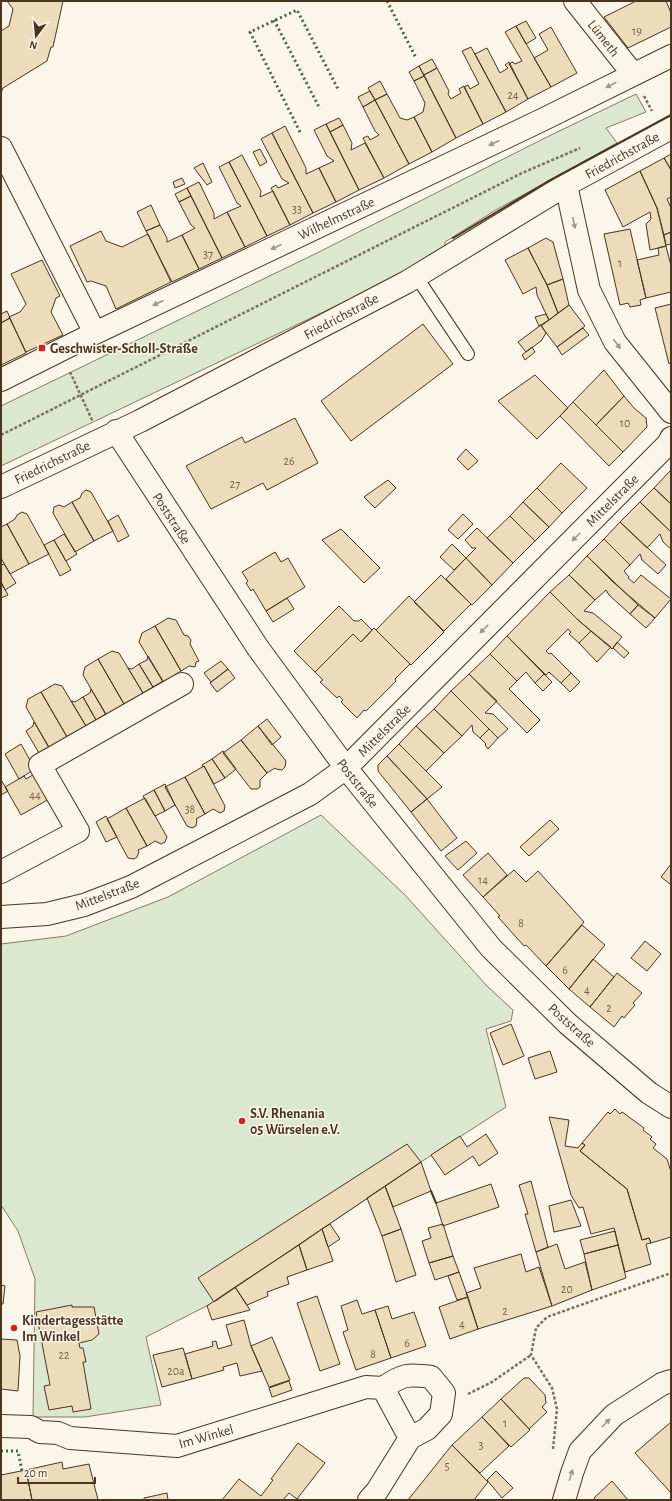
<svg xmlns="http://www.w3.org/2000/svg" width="672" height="1501" font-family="'Alegreya Sans',sans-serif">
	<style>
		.green { fill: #dce7d0; stroke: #887966 }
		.building { fill: #ecdcbc; stroke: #4a3520 }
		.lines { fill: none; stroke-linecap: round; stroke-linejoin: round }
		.lane-casing { stroke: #4a3520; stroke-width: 14 }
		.street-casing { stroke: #4a3520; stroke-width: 24 }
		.path { stroke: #7f6f5c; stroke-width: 2.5; stroke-dasharray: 3 2; stroke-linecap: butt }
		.lane { stroke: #fbf6e9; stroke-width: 12 }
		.street { stroke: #fbf6e9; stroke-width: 22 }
		.path-bridge { stroke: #7f6f5c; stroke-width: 2.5; stroke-dasharray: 3 2; stroke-linecap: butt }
		.hedge { stroke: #436837; stroke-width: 3; stroke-dasharray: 2 3; stroke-linecap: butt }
		.wall { stroke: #4a3520; stroke-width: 2 }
		.oneway { fill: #a29684 }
		.poi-dot { fill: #c62828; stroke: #fbf6e9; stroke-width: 1.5 }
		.labels { text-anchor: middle; stroke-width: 3; stroke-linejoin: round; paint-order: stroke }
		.number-label { font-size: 12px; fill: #725f47 }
		.street-label { font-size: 14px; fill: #4a3520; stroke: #fbf6e9 }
		.poi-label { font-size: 14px; font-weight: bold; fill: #4a3520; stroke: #fbf6e9; text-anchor: start }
	</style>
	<rect width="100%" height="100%" fill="#fbf6e9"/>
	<path class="green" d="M636,94l10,18 -40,16 11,15 -123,68 -49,31v8l-42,24 -402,192v-60l316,-153 230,-116z
		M321,815l85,81 81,90 26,24 -2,11 -25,8 20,78 -85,55 -207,140 -68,35 15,68 -76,12h-52l2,-138 -17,-48 -17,-26v-261l65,-8 102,-39z"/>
	<path class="building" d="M7,1h56l-10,46h-2l-4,14 -44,27 -2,5v-62l8,-5 4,-17z
		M636,1h30l5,12v14l-43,21 -24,-31z
		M526,21l10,17 -10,6 -10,-18z
		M516,26l35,61 -23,12 -19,-35 4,-2 2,2 7,-3 -17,-29z
		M551,27l26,46 -26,14 -17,-29 14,-8 -9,-16z
		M471,47l35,65 -23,12 -19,-37 4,-2 2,4 9,-5 -17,-33z
		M487,48l13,25 8,-5 -3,-3 4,-3 19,37 -22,13 -31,-58z
		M432,59l5,9 -13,7 -5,-9z
		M419,66l5,10 -10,5 -5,-9z
		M437,68l12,23 -1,3 3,5 10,-6 -2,-4 5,-3 19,38 -27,14 -32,-63z
		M424,76l32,62 -24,14 -18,-35 9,-5 2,-9 -11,-22z
		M380,81l7,13 -12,6 -7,-12z
		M370,91l5,9 -12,7 -5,-10z
		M387,94l13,24 7,2 7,-3 18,35 -23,12 -34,-64z
		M375,100l34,64 -25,14 -21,-40 5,-2 2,4 9,-5 -4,-4 -12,-24z
		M339,118l4,7 -13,7 -4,-8z
		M326,124l33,66 -23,12 -17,-34 15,-7 -7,-5 -13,-26z
		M343,125l9,18 -1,7 14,-7 19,35 -25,12 -29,-58z
		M285,126l21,42v6l13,-6 17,34 -23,11 -41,-80z
		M272,133l41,80 -23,12 -19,-37 5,-3 2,3 11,-5 -7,-4 -21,-40z
		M260,149l7,13 -7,4 -7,-14z
		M671,154v16l-7,-12z
		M242,155l19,36 -1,6 13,-6 17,34 -23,11 -38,-74z
		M664,158l7,12v27l-4,2 4,9v24l-7,3 -7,-27 -17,-37z
		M229,162l38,74 -22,11 -18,-35 14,-6 -4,-3 -18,-36z
		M203,163l9,19 -5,3 -13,-17z
		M640,171l17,37 9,38 -16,4 -4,-26 5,-5 -1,-7 -27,15 -18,-37z
		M182,178l3,6 -10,4 -2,-6z
		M199,182l15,31v6l13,-7 18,35 -23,11 -35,-70z
		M187,188l4,8 -12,6 -4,-8z
		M191,196l31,62 -23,11 -17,-34 13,-7 -4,-3 -12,-23z
		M151,205l9,20 -14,6 -9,-19z
		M160,225l7,13v4l15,-7 17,34 -27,13 -26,-51z
		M630,229l16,69 -6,2 1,5 -11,2 -2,-4 -8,2 -16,-71z
		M101,231l5,10 16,6 26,-13 23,48 -55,27 -10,-23 -15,-5 -4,1 -17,-36z
		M671,232v12l-5,1 -2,-10z
		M546,238l7,4 10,37 -16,6 -19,-37z
		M666,246l5,20v26l-25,6 -9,-38 22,-5 -1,-7z
		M528,248l19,37 11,28 -9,7 -12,-25 -1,-8 -13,7 -18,-34z
		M42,260l18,36 -4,2 -5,14 12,23 -37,17 -17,-35 11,-5 6,-8 -15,-30z
		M563,279l6,26 -11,8 -11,-28z
		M671,304v59l-2,1 -14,-56z
		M569,305l16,21 -28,21 -16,-21z
		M7,311l3,7 -9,5v-9z
		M546,314l3,6 -10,6 -4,-9z
		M10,318l16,35 -25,12v-42z
		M423,324l30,40 -102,77 -30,-40z
		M541,325l5,8 -5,8 -15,11 -8,-10z
		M583,328l6,7 -27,20 -5,-8z
		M532,347l3,5 -10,8 -3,-5z
		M604,370l20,26 -28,29 -23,-23z
		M535,375l33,33 -31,31 -39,-38z
		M624,396l10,12 12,10 1,9 -24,25 -27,-27z
		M573,402l50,50 -14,14 -49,-50z
		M295,418l23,45 -51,27 -4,-7 -52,26 -25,-43 56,-29 3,6z
		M466,449l12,12 -10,9 -11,-11z
		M561,463l26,25 -25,25 -25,-25z
		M670,471l1,1v32l-17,-16z
		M388,480l8,8 -21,20 -11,-11z
		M537,488l25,25 -13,14 -26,-25z
		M654,488l17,16v28l-31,-30z
		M86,490l5,2 22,39 -19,10 -22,-39 8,-4 2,-5z
		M72,502l22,39 -19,11 -22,-39 1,-6 5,-2 5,2z
		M523,502l26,25 -14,14 -25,-25z
		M640,502l31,30v17l-8,-7 -3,-8 -13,14 -27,-26z
		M22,512l5,2 22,40 -20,10 -22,-40 8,-5 2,-4z
		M463,514l10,10 -15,15 -10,-9z
		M118,515l11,21 -11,6 -10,-21z
		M510,516l25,25 -22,22 -26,-25z
		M620,522l46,43 -8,9 -16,-14 -2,-6 -10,11 -26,-26z
		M7,524l22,40 -19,10 -9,-16v-31z
		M477,528l36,35 -21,22 -26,-27 10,-10h-4l-7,-8z
		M341,529l39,39 -16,15 -42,-43z
		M64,534l13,20 -11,7 -12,-21z
		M604,539l26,26 -6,6 5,6 -1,1 6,5 7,-8 30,24 -16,19 -42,-36 -26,-26z
		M54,540l17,30 -11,6 -16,-31z
		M452,544l14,14 -12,12 -14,-13z
		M275,552l6,10 7,-4 17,29 -39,24 -13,-22 -2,2 -5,-8 2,-2 -6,-9z
		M587,556l51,49 -8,9 -21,-19 -3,-5 -11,10 -26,-25z
		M466,558l26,27 -20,20 -26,-26z
		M4,564l12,19 -11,7 -4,-8v-17z
		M441,575l30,29 -27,27 -30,-29z
		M569,575l26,25 -11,11 9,2 29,24 -10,12 -35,-30 -27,-27z
		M1,582l7,13 -7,3z
		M550,592l27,27 14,12 -12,12 -10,-9 2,-2 -3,-3 -22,22 3,3 2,-1 20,20 -10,10 -12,-11 -3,3 -39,-39z
		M409,596l35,36 -33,33 -35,-35z
		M287,598l7,11 -21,13 -7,-11z
		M638,605l17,13 -9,10 -16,-14z
		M339,606l15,15h5l2,-2 11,11 -11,12 -8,-8 -38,38 -21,-21z
		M168,618l8,2 8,15 4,1 3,4 -1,4 9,17 -3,1 -1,5 -6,-1 -8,5 -26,-45z
		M155,626l26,45 -8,5 -2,5 -5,-1 -3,2 -24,-40 3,-9z
		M374,628l36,36 -15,15 1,2 -30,30 -2,-1 -7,8 -16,-16 2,-2 -4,-4 -2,2 -17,-16 3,-2 -8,-8 38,-38 8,8z
		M591,631l20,16 -14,15 -18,-19z
		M507,636l37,38 -9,9 -9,-11 -9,9 -27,-27z
		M617,642l12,11 -5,5 -11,-10z
		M112,651l7,2 24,40 -3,2 -2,6 -5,-2 -9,5 -26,-45z
		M490,654l27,27 -8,8 31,31 -13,13 -58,-59z
		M148,656l15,25 -10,6 -14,-23 8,-4z
		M98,659l26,45 -8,5 -1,5 -6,-1 -3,2 -23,-40 2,-8z
		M221,661l7,8 -17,13 -7,-9z
		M139,664l14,23 -10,6 -15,-25 4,1z
		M228,669l7,9 -18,14 -7,-9z
		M571,673l9,9 -10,10 -9,-9z
		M469,674l28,27 -12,12 8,1 15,15 -10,9 -47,-47z
		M544,674l8,8 -9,9 -8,-8z
		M55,684l7,2 24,40 -19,11 -26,-45z
		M91,689l15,25 -10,6 -13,-23 7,-4z
		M451,691l38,38 -9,9 -7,-6 -1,-7 -10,11 -28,-27z
		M41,692l26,45 -18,11 -23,-41 2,-8z
		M83,697l13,23 -10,6 -15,-25 4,1z
		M434,709l28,27 -18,17 -28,-27z
		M267,719l14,18 -9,8 -14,-19z
		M34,722l15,25 -10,6 -13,-22 7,-5z
		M258,726l28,35 -1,6 -3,3 -6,-1 -1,-1 -8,5 -26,-33z
		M416,726l28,27 -18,18 -27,-27z
		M489,729l9,9 -10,11 -3,-4 1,-1 -6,-6z
		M241,740l26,33 -7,7v7l-3,2h-6l-28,-36z
		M21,744l14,25 -16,10 -14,-25z
		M399,744l43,43 -15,12 -40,-43z
		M223,751l13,18 -11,9 -13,-19z
		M387,756l40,43 -16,13 -33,-41v-6z
		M212,759l13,19 -11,6 -10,-18 -1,1 -1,-2z
		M204,766l21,40 -1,5 -4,2 -7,-4 -8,5 -20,-37z
		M36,773l15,25 -30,17 -16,-28 19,-11 2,3z
		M185,777l20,37 -9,5 1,1 -1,6 -4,2 -5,-2 -22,-39z
		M1,780l7,11 -7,4z
		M165,784l10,21 -10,6 -11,-21z
		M154,790l11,21 -10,5 -12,-20z
		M145,798l22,39 -2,5 -4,2 -6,-3 -8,5 -21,-38z
		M427,799l30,39 -16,13 -30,-39z
		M126,808l21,38 -9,4 1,2 -2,5 -3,2 -6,-1 -21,-39z
		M106,816l11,21 -11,5 -10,-20z
		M550,820l9,9 -30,27 -9,-9z
		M466,841l11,12 -19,17 -13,-14z
		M488,853l19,22 -24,22 -20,-22z
		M671,864v18l-1,2 -9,-7z
		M514,870l12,12 12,-11 46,51 -38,44 -20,-21 -2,1 -26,-29 2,-1 -17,-19z
		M582,925l23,20 -36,44 -23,-23z
		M645,941l16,13 -14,17 -16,-13z
		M593,959l21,18 -24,30 -21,-18z
		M617,973l25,20 -9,10 2,2 -11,13 -2,-2 -8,11 -24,-20z
		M511,1024l13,32 -21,9 -13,-32z
		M550,1051l7,21 -22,7 -7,-21z
		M615,1109l5,5 2,-2 22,16 -1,2 9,7 -2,2 6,5 -3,4 14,11 4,13v65l-20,6 -2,-5 -7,2 -15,-51 -47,-38 5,-6 -3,-2 26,-31 2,2z
		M549,1117l20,3 -4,26 13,2 4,-5 3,2 -5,6 47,38 15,51 7,-2 2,5 -5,1 5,20 -26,8 -11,-44 -23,6 -8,-27 -4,1 -8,-13z
		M486,1134l12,19 -19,13 -6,-10 -28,19 -14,-20 29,-19 7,11z
		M407,1144l14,18 -207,140 -16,-24z
		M421,1162l10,29 -38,16 -8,-21z
		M531,1181l17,66 -12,5 -11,-38h3l-9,-29z
		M491,1184l8,23 -56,19 -7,-23z
		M385,1186l16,43 -19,7 -15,-38z
		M571,1200l10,26 -27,6 -5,-26z
		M330,1224l10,15 -12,8 -6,-18z
		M443,1224l10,32 -24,7 -7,-22 9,-3 -3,-10z
		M322,1229l11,32 -26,9 -8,-25z
		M401,1229l15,46 -20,7 -14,-46z
		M615,1231l3,14 -34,9 -4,-14z
		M557,1244l8,25 20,-7 7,28 -40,16 -16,-54z
		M299,1245l8,25 -20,7 2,7 -22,8 1,4 -21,9 -12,-18z
		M618,1245l8,33 -34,12 -8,-36z
		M521,1254l5,18 13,-5 13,39 -74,23 -12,-36 15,-5 -7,-20z
		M453,1256l6,16 -24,8 -6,-17z
		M459,1272l9,25 -11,3 -9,-24z
		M1,1285l4,1 -2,18h-2z
		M235,1287l15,23 -38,10 -5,-14z
		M317,1296l23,68 -20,7 -23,-68z
		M468,1297l10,32 -28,10 -11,-32z
		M357,1300l5,14 13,-4 16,48 -35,12 -13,-38 5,-2 -7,-24z
		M72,1305v2h22l5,27 -7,6 -13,3 1,5h3l3,14h-3l8,47 -18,3 -1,-6 -23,4 -5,-24 6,-1 -14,-73z
		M388,1306l4,13 22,-7 12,34 -35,12 -16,-48z
		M244,1320l7,26 11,25 -22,5 -3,-13 -14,4 1,3 -32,9 -7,-25 28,-8 -1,-4 4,-1 2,8 14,-4 -6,-20z
		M272,1337l18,43 -21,7 -18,-41z
		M1,1339l16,1 3,16 -2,35 -17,-2z
		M183,1348l9,31 -30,8 -9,-32z
		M524,1378h5l16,17 1,8 -4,4 5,5 -18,17 -28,-30z
		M289,1381l3,9 -20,7 -3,-9z
		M501,1399l29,31 -19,17 -29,-30z
		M482,1417l27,29 -29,27 -28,-28z
		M671,1422v71l-36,-40z
		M298,1443l27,20 -28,36 -8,-6 -6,7h-61l17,-21 22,17 12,-16 -2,-1z
		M452,1445l36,37 -14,18h-66z
		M62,1462l1,7 26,-5 9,36h-66l-6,-30z
		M26,1470l6,30h-31v-25z
		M496,1471l17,17 -11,10 -15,-18z
		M612,1481l16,19h-33l-1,-2z
		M167,1493l1,7h-24v-2z"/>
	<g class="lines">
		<defs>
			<path id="lane" d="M416,276l52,78"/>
			<path id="street" d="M575,1l58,73
				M1,148l94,185
				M566,185l23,105 26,52 56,70
				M1,380l94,-47 447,-213 129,-64
				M116,431l142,217 88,120 145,180 77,76 81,69 22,14
				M1,487l139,-66 267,-139 159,-97 105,-57
				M1,872l77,-41 -38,-66 142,-81
				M1,917l46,-3 37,-9 47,-18 179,-93 36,-26 323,-325 2,-5
				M1,1426l30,1 9,5 18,1 12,5 107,8 189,-59 17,1
				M369,1500l8,-9 33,-53 17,-9 14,-15 3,-21 -13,-16c-23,-3 -28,-3 -48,11l27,50
				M564,1500l8,-27 8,-22 34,-36 48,-31 9,-3"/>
		</defs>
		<use href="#lane" class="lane-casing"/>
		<use href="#street" class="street-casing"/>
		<path class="path" d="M644,96l8,15
			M1,435l519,-261 60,-26
			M468,1394l24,-12 39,-27
			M553,1449l4,-40 -5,-21 -21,-33 5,-27 11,-11 124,-44"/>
		<use href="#lane" class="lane"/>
		<use href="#street" class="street"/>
		<path class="path-bridge" d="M70,372l23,50"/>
		<path class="hedge" d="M387,1l29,57
			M274,20l46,89
			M300,132l-50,-100 47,-22 41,79
			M1,1451h17l4,20"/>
		<path class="wall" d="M453,238l94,-56 124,-67
			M431,1191l5,12"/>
	</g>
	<defs><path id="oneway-solid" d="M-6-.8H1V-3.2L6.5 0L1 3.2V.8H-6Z"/></defs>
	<g class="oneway">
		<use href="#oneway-solid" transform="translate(611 85) rotate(153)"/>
		<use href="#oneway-solid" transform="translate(494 143) rotate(155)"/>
		<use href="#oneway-solid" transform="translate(574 223) rotate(78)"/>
		<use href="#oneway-solid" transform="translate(276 247) rotate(155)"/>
		<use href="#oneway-solid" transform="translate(158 303) rotate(155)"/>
		<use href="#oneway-solid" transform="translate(617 344) rotate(54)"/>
		<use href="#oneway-solid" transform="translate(576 537) rotate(135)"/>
		<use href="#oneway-solid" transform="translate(484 629) rotate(135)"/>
		<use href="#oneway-solid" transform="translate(606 1423) rotate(-46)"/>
		<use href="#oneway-solid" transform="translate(571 1475) rotate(-73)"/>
	</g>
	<g class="poi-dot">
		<rect x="38" y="344" width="8" height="8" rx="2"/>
		<circle cx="242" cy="1121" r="4"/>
		<circle cx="14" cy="1328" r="4"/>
	</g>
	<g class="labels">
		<g class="number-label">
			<text x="637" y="35">19</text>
			<text x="513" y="99">24</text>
			<text x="297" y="213">33</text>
			<text x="208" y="258">37</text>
			<text x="620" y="267">1</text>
			<text x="625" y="427">10</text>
			<text x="289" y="465">26</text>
			<text x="235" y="488">27</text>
			<text x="35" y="799">44</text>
			<text x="190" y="813">38</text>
			<text x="483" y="884">14</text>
			<text x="521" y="927">8</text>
			<text x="565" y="974">6</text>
			<text x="587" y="994">4</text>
			<text x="609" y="1012">2</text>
			<text x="567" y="1293">20</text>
			<text x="505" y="1315">2</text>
			<text x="462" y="1328">4</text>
			<text x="407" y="1347">6</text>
			<text x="373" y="1358">8</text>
			<text x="64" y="1359">22</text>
			<text x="176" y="1375">20a</text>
			<text x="505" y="1427">1</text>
			<text x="481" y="1449">3</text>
			<text x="447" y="1470">5</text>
		</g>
		<g class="street-label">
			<text transform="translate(604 38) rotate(52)" y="5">Lümeth</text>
			<text transform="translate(622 155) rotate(-29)" y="5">Friedrichstraße</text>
			<text transform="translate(336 218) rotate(-25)" y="5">Wilhelmstraße</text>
			<text transform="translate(341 316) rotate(-28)" y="5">Friedrichstraße</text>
			<text transform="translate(52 462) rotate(-26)" y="5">Friedrichstraße</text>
			<text transform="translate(612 500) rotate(-45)" y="5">Mittelstraße</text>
			<text transform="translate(172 518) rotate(57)" y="5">Poststraße</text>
			<text transform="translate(384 730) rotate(-45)" y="5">Mittelstraße</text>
			<text transform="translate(358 783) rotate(52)" y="5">Poststraße</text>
			<text transform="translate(107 894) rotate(-21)" y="5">Mittelstraße</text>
			<text transform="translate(572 1025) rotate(42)" y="5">Poststraße</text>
			<text transform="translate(206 1436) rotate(-16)" y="5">Im Winkel</text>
		</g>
		<g class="poi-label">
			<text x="50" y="353">Geschwister-Scholl-Straße</text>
			<text x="250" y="1118">S.V. Rhenania<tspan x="250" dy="16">05 Würselen e.V.</tspan></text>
			<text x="22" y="1325">Kindertagesstätte<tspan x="22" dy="16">Im Winkel</tspan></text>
		</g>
	</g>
	<rect width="672" height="1501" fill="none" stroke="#4a3520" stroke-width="4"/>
	<g transform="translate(36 36) rotate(196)" stroke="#fbf6e9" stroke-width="3" paint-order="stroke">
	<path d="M0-3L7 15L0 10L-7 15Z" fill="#4a3520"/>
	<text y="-6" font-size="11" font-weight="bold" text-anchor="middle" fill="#4a3520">N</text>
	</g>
	<path d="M18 1477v6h77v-6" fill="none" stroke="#4a3520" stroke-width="2"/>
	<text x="24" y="1477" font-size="12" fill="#4a3520" stroke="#fbf6e9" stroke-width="3" paint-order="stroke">20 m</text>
</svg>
